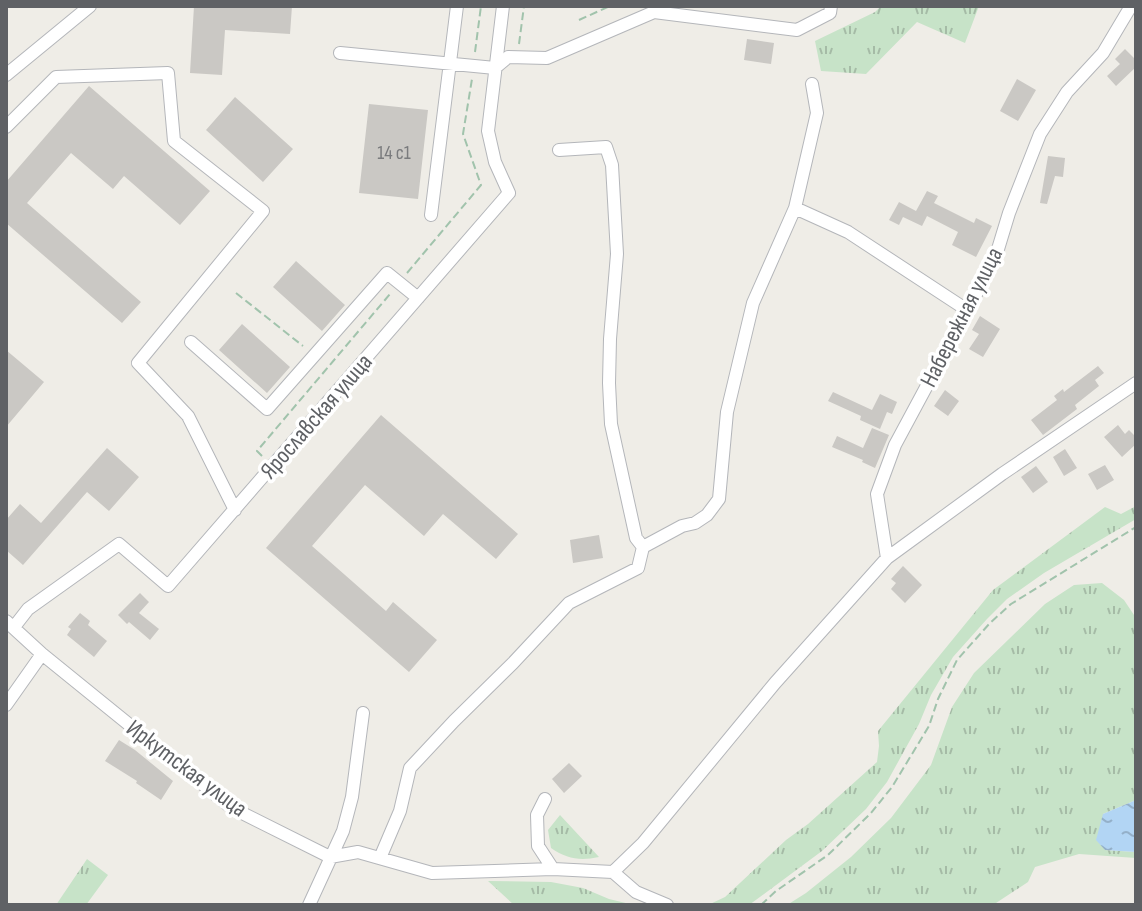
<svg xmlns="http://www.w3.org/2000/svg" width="1142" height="911" font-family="'Sofia Sans Condensed',sans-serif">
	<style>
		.grass { fill: url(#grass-tufts) }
		.water { fill: url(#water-ripples) }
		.building { fill: #cac8c4 }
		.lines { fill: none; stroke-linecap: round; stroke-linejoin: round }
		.minor-casing { stroke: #b4b6ba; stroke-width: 14 }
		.path { stroke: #a1c3ac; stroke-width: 2; stroke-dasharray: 8 4; stroke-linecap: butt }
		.minor { stroke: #fff; stroke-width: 12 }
		.labels { text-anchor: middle; stroke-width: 7; stroke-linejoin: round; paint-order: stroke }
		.number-label { font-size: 20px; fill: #7a7b7d }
		.street-label { font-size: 24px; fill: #5f6165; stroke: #fff }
	</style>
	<defs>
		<pattern id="grass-tufts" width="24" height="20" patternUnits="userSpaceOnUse" patternTransform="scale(2)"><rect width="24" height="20" fill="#c7e3c8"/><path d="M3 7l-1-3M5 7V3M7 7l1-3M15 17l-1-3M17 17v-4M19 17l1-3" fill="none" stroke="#a5bba6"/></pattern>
		<pattern id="water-ripples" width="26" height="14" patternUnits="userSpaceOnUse" patternTransform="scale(2)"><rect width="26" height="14" fill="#b2d5f4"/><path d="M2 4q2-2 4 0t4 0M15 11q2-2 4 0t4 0" fill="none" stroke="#94b0c9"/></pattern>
	</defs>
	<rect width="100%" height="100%" fill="#efede7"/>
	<path class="grass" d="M881,6h98l-14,37 -48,-21 -51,52 -45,-3 -6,-30 60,-29z
		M1136,506v13l-92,54 -37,26 -20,20 -34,38 -22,38 -12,29 -32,58 -21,27 -44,42 -73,54h-41l17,-8 61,-57 22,-16 69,-62 2,-16 -1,-15 115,-141 112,-83 16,7z
		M1102,583l22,17 12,18v182l-33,14 2,36 31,2v6l-57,-4 -44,13 -7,15 -35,23h-206l19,-12 45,-36 40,-39 40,-53 21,-58 22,-34 71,-69 29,-19z
		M560,815l39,42c-19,4 -32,2 -48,-9l-3,-18z
		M87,859l21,16 -22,30h-30z
		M488,881l63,1 32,6 26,11 25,6h-120z"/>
	<path class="water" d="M1136,800v52l-31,-2 -9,-10 7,-26z"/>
	<path class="building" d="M194,6h98l-2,28 -65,-4 -3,45 -32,-2z
		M747,39l27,4 -3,21 -27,-4z
		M1125,49l11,11v7l-20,19 -9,-10 13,-12 -5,-5z
		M1017,79l19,11 -18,31 -18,-10z
		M89,86l121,105 -30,34 -56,-49 -11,13 -42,-36 -44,50 114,99 -19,21 -116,-100v-41z
		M235,97l58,52 -30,33 -57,-52z
		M369,104l59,6 -10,89 -59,-6z
		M1048,156l17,2 -2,19 -8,-1 -8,28 -7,-1z
		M927,191l11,5 -4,7 40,20 2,-5 16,8 -16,31 -24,-12 6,-13 -31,-16 -5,10 -19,-9 -4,8 -10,-5 10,-18 17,9z
		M296,261l49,44 -23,26 -49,-44z
		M980,316l20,13 -17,28 -14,-8 10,-15 -7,-4z
		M242,324l48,43 -23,26 -48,-43z
		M6,350l38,32 -38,45z
		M1098,366l6,7 -9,7 4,6 -24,19 2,4 -34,26 -12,-15 26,-20 -3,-4 9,-7 1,3z
		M945,390l14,11 -11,15 -14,-10z
		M833,392l39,18 8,-16 17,8 -5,12 -5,-2 -7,17 -20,-9 1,-4 -33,-15z
		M381,415l137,119 -22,25 -53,-45 -19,22 -59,-51 -53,61 74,65 7,-9 44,38 -28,32 -143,-124z
		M1118,425l7,9 4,-4 7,7v7l-14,13 -18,-20z
		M872,428l17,7 -14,33 -13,-6 1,-2 -31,-13 5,-11 26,12z
		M107,448l32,29 -30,34 -22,-19 -64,73 -17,-15v-30l14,-16 21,19z
		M1065,449l12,19 -13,8 -11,-19z
		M1105,465l9,15 -17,10 -9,-16z
		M1036,466l12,16 -15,11 -12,-16z
		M599,535l4,23 -30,5 -3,-23z
		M903,566l19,19 -17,18 -14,-14 5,-6 -5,-4z
		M140,593l9,9 -10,11 20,16 -9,11 -21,-18 -2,2 -9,-9z
		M80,613l10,8 -2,4 19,16 -13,16 -27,-22 4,-6 -3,-2z
		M119,740l16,10 38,31 -12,19 -25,-17 1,-2 -32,-20z
		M569,763l13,13 -18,17 -12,-14z"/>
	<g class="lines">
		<defs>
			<path id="minor" d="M340,53l155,15 13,-11 39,1 107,-46 143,18 33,-17 1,-7
				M6,75l84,-69
				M6,127l50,-50 112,-4 6,68 89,70 -125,152 50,53 47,94
				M795,208l53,24 119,78
				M431,215l26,-209
				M191,342l76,67 120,-136 31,25
				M643,547l39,-21 13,-3 12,-8 12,-16 8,-87 26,-109 42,-95 22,-95 -5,-29
				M887,558l-10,-64 18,-49 100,-186 14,-46 31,-79 27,-42 36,-39 28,-47
				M6,621l36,33 190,154 98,49 28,-5 74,21 121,-4 60,3 23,20 31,13
				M14,627l14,-18 91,-65 49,42 341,-393 -14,-31 -7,-31 15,-125
				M6,705l36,-51
				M545,799l-8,16 1,31 15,23
				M380,858l20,-47 10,-43 44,-47 59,-58 56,-60 69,-35 5,-21 -7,-9 -25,-114 -2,-41 1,-44 7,-85 -5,-89 -6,-18 -47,3
				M613,872l30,-29 132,-160 112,-125 115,-84 134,-91
				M309,905l34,-74 9,-34 11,-84"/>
		</defs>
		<use href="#minor" class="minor-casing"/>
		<path class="path" d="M579,20l31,-14
			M519,44l5,-38
			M475,52l6,-46
			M407,273l74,-88 -18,-51 9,-55
			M236,293l67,53
			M262,456l-5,-5 133,-157
			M761,905l15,-14 52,-36 43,-42 21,-26 37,-61 9,-27 19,-39 33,-37 21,-19 125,-77"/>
		<use href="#minor" class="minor"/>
	</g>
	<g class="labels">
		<g class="number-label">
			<text x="394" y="159">14 с1</text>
		</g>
		<g class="street-label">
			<text transform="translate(961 317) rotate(-63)" y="8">Набережная улица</text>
			<text transform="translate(316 416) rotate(-49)" y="8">Ярославская улица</text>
			<text transform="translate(187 768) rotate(37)" y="8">Иркутская улица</text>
		</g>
	</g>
	<rect width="1142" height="911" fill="none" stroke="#5f6165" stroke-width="16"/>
</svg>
